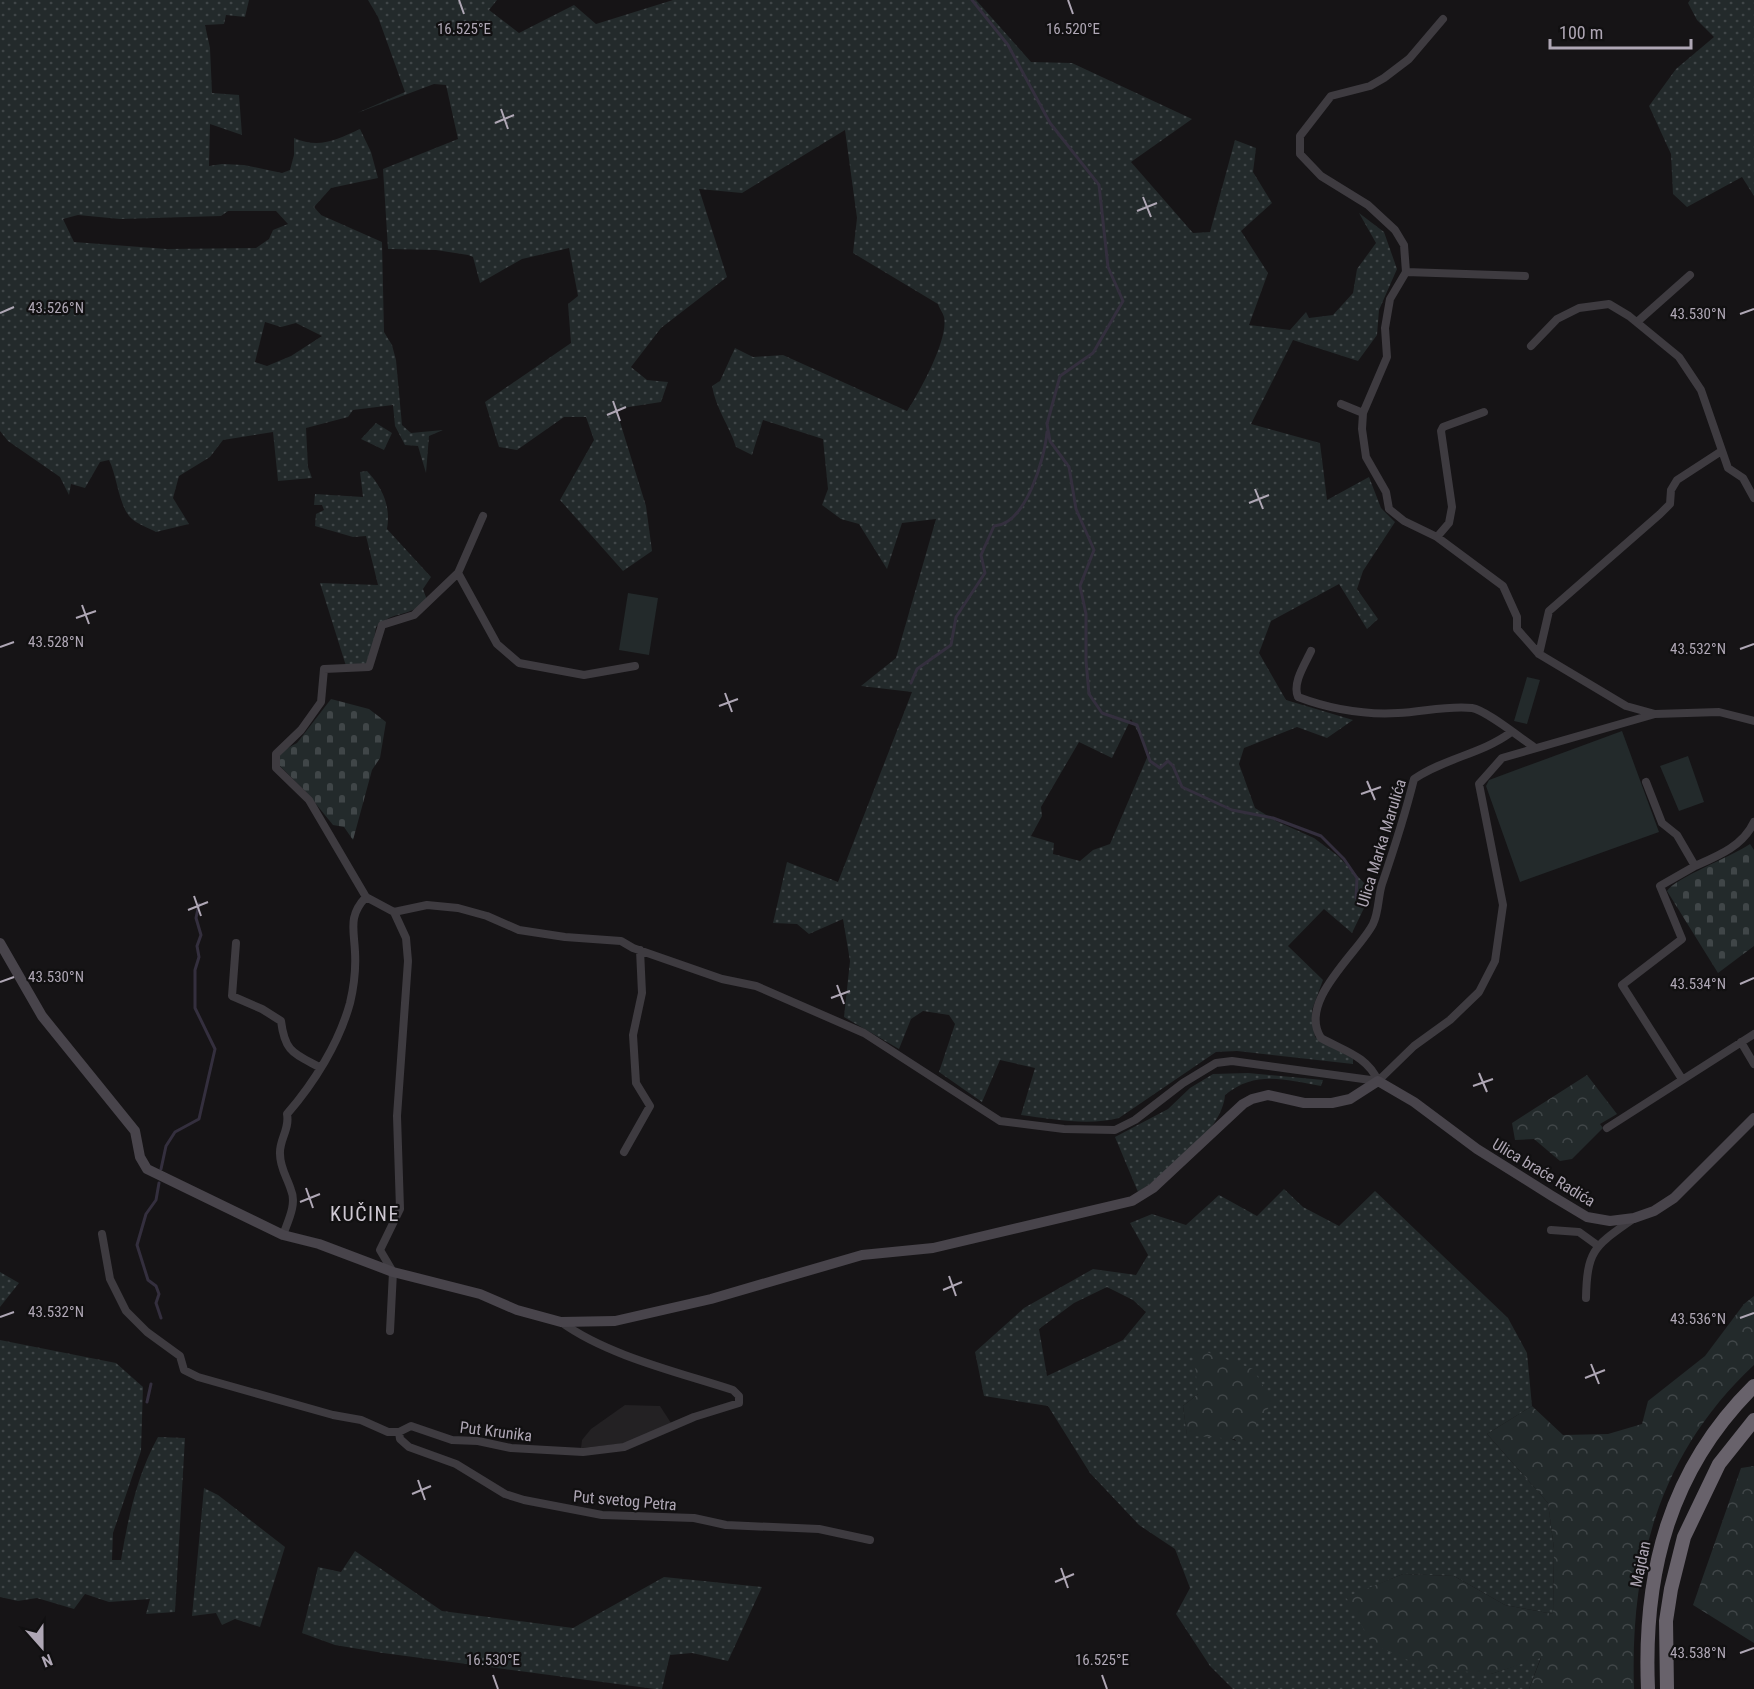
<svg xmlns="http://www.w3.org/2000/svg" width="1754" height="1689" font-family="'Roboto Condensed',sans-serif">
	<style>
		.built { fill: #232123 }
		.grass { fill: url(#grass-dots); fill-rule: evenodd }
		.forest { fill: url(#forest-crowns) }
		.cemetery { fill: url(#cemetery-stones) }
		.garden { fill: #232a2b }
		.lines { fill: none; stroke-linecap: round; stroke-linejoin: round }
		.stream { stroke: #342f3e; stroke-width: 3 }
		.street { stroke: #3e3b40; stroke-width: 8 }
		.secondary { stroke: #48444b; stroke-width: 10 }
		.highway { stroke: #68626b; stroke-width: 14 }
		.ticks { fill: none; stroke: #afa7b5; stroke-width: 2 }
		.labels { text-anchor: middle; stroke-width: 4.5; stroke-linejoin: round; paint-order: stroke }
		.street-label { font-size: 16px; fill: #afa7b5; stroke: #111011 }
		.quarter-label { font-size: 20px; letter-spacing: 1.5px; fill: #cec8d2; stroke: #111011 }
		.ticks-label { font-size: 15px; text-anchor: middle; fill: #afa7b5; stroke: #111011; stroke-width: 4.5; stroke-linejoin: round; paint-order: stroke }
	</style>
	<defs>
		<pattern id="grass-dots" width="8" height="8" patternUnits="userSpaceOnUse" patternTransform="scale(1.5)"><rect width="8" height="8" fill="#232a2b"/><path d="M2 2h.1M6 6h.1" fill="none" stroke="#404648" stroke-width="1.8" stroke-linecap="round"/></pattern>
		<pattern id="forest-crowns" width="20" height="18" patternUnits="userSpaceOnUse" patternTransform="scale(1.5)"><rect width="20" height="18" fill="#232a2b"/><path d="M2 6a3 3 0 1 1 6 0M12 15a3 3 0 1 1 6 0" fill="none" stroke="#404648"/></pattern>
		<pattern id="cemetery-stones" width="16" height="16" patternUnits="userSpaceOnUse" patternTransform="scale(1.5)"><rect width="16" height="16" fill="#232a2b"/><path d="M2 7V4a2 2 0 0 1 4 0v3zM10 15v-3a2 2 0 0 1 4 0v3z" fill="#404648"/></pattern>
	</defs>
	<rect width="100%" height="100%" fill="#161416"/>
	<path class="built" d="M625,1405l35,1 11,17 -43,20 -47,5 1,-8 9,-11z"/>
	<path class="grass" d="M0,0h279h-30l-4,17 -19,-2 -2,9 -19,1 5,23 2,45 27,2 3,40 -32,-11 -1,42 13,-2 22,1 38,8 8,-3 4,-15v-17c25,11 42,2 66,-9l11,23 7,26 -47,10 -17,19 7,8 61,27 2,90 8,13 4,15 6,65 9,8 32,-3 -14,6 -3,37 -8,-27 -13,-1 -10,-19 -2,-21 -40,5 -5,7 -42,11 2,39 4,11 -34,3 -5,-49 -50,8 -13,17 -31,19 -6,22 16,26 -33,8c-7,-4 -19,-8 -25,-14 -12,-11 -14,-42 -22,-58l-9,2 -15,26 -14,-4 -2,11 -9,-18 -52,-36 -8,-10zM228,211h48l12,13 -15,6 -4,9 -13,9 -89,1 -93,-7 -11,-23 15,-4 42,4 101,-3zM265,322l16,5 15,-4 26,13 -31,20 -24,10 -12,-4z
		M368,0h129l-8,10 30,23 55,-28 22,19 77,-24h303l55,62 41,1 120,56 -61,43 62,71 17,-1 25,-92 21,8 -3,24 19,31 -31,28 27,42 -19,52 41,5 16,-18 3,6 24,-3 20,-22 4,-24 19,-26 -17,-30 25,19 13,37 -18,41 -2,25 -19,26 -65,-21 -42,84 69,19 7,57 42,-23 12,31 14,14 -32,49 -6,18 21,30 -11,10 -28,-45 -68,37 -12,32 27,47 67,20 -26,18 -30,-11 -53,21 -5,16 16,44 21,13 38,17 24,18 31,32 -4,18 -13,27 -28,-24 -36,37 35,34 -11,30 3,27 38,22v5l-116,-13 -21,1 -97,66c-31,8 -67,1 -98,-3l14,-47 -35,-8 -18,42 -43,-30 16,-48 -6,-9 -26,-4 -12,8 -12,30 -55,-32 6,-56 -7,-42 -34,15 -12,-10 -24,-1 14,-61 51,20 74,-190 -51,-6 35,-28 40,-139 -34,4 -15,46 -28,-45 -18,-5 -19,-14 6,-16 -5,-50 -60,-19 -11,35 -16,-8c-7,-22 -20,-38 -24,-61l8,-5 15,-33 18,9 30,-2 124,56c12,-18 42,-72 37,-94 -1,-4 -5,-9 -6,-13l-85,-51 4,-35 -12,-88 -103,63 -43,-4 28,88 -66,51 -30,39 16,13 21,2 -7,20 -45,7 30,97 6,45 -29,20 -63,-71 34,-60 -8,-23h-22l-47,33 -18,-3 -14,-45 86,-59 -3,-39 10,-8 -9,-48 -47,11 -42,24 -7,-26 -5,-2 -32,-5 -48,-1 -5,-80 75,-30 -12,-54 -12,-1 -77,29 48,-21 -27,-75zM1131,719l18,34 -39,91 -17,6 -13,11 -27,-7 1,-11 -23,-7 11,-20 -1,-9 38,-65 33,16z
		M1690,0h64v196l-12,-19 -55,30 -14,-13 -2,-40 -22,-48 27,-37 38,-32 -17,-17 -9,-17z
		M376,423l16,10 -8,17 -23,-11z
		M367,471c16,17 24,36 20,58l44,48 -8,12 4,11c-20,19 -31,9 -51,27l-5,31 -5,6 -20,2 -26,-83 58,2 -12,-49 -13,1 -38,-11 1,-12 8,-4 -2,-5h-8l1,-11 48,3 -3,-25z
		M1248,1073l75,7 -2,6c-36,-6 -65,-16 -96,9 -2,35 -59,79 -87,97l-23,-55 53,-28 22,-21 23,-14z
		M1284,1189l19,18 36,19 36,-35 133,127 19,35 5,53 -45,28 61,69 6,46 -1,65 -48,-9 -51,-29 -51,-2 -57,24 145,76 50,-17 -12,32h-296l-23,-23 -34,-52 14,-26 -15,-39 -36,-24 -49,-52 -42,-67 -64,-10 -9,-44 49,-44 69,-39 43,6 12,-20 -18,-32 22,-9 34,11 33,-30 38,21zM1107,1287l26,13 13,12 -23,28 -76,36 -8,-47 35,-26zM1198,1394l38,47 -10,-5 -39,-1 -4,-29z
		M0,1272l19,11 -19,24z
		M0,1340l116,23 27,24 -2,64 -28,82 -1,27h9c7,-42 16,-85 37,-123l27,1 -10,174 -29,2 4,-15 -41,3 -24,-8 -11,15 -37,-11 -19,3 -18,-4z
		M204,1488l14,7 67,52 -25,80 -25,-8 -13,6 -6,-12 -24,3z
		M355,1551l87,60 131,17 91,-51 98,10 -34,74 -36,-8 -22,2 -8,34h-7l-272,-36 -48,-8 -33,-12 16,-66 23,5z"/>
	<path class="forest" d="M1587,1075l30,39 -17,10 3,4 -31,31 -12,2 -26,-22 -19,1 -3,-17z
		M1754,1296v69c-95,89 -124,198 -120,324h-105l12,-31 -50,16 -65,-6 -54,-24 -26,-47 57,-23 51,2 51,29 48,9 1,-65 -6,-46 -61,-69 45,-28 31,29 45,-1 34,-10 6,-23 57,-45 39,-52z
		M1193,1347l60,22 20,34 -17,19 6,17c-25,2 -49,-3 -75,-3l-4,-30 15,-12z
		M1754,1466v177l-61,-38 48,-137z"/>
	<path class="cemetery" d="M331,699l38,10 17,13 -6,36 -8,12 -19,70 -9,-13 -11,-2 -26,-32 -28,-28 1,-13 17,-9z
		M1750,844l4,6v96l-36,27 -51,-82c8,-13 64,-34 83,-47z"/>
	<path class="garden" d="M628,593l30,5 -9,57 -30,-5z
		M1527,677l13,3 -13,44 -13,-3z
		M1622,731l37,101 -139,50 -34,-96 3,-6z
		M1688,756l16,46 -25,9 -19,-45z"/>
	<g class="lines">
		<path class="stream" d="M972,0l36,45 42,78 49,62 9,82 15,34 -30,52 -33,23 -13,48 3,17 19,26 7,42 18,41 -14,36 6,28v47l3,33 13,19 35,12 13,36 10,7 8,-7 5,5 9,21 50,23 41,8 48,18 23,23 13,19 -1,20
			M911,683l6,-14 34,-24 5,-28 29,-44 -4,-18 13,-29c32,-1 51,-69 53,-94
			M161,1169l5,-23 9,-14 24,-13 16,-70 -20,-41v-38l4,-13 -2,-11 4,-11 -5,-17 3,-14
			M159,1183l-3,17 -10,14 -9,31 11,35 8,6 3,8 -3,9 5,15
			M147,1402l4,-18"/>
		<path class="street" d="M1443,19l-34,40 -25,19 -14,8 -39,10 -31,40v18l21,22 47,29 27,25 9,15 2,27 -16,27 -5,29 2,29 -24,56 -1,16 4,28 20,35 3,17 15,12 33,16 66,49 14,31v12l22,25 87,52 29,8
			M1406,272l119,4
			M1637,322l53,-47
			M1531,346l26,-27 22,-11 30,-4 20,12 50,41 22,33 27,78 15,10 11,20
			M1341,404l22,9
			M1437,537l12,-14 3,-16 -11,-76 2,-4 41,-15
			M458,573l39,71 22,19 65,12 51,-9
			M1311,651c-6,13 -19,32 -13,46 32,12 66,18 100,16 24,-1 51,-8 74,-5 14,2 48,30 62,39
			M1539,654l10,-43 111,-97 10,-10 1,-14 6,-10 43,-28
			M1646,782l16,41 15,12 18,31 -35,20 22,53 -60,46 60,94
			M1695,866c23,-10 48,-20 59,-44
			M394,912l-28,-15 -57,-97 -33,-32v-14l25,-24 20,-28 3,-33 45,-2 13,-42 32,-10 44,-42 25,-57
			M236,943l-4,53 30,13 19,12c4,31 12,32 38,46
			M1741,1042l13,22
			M1378,1081l36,-35 36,-26 29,-28 16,-31 8,-56 -24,-121 23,-26 153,-44 64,-2 35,9
			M1378,1081c-11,-25 -34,-30 -57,-43 -24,-37 38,-86 52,-114 6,-12 5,-28 9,-40 12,-35 23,-69 32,-105 31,-21 67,-25 96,-46
			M1607,1128l147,-94
			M624,1152l26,-46 -14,-23 -3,-48 9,-42 -2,-43
			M1551,1230l28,2 18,13
			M102,1234l8,45 16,32 21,21 33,24 4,14 14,7 135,38 28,5 27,12h11l12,-6 41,14 26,1 33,7 72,4 41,-5 70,-30 45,-14v-7l-6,-6c-55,-18 -125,-34 -172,-68
			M283,1235c5,-14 14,-31 8,-45 -4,-13 -11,-22 -11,-36 -1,-14 10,-25 7,-40 27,-31 52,-71 63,-111 4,-17 6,-34 5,-51 -1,-23 -7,-36 11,-55
			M1586,1298c1,-49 9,-52 47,-79
			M390,1331l3,-59 -13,-22 20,-41 -3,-93 11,-155 -2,-23 -12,-26 33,-7 31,3 29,8 32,14 46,7 56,4 12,7 89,31 34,7 108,47 136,88 64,8 51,1 20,-10 48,-37 33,-20 16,-2 146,20
			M399,1432l1,7 9,8 47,17 49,30 19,6 78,15 92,3 32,7 93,4 51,11"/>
		<path class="secondary" d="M0,943l42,73 93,115 5,26 7,12 136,66 36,9 74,28 87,22 37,16 44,12 54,-1 96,-22 151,-44 71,-7 199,-47 21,-13 90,-84 9,-5 16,-4 36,8h28l18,-4 28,-18 36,21 63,47 75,47 35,21 23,4 24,-3 20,-7 20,-13 80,-80"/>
		<path class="highway" d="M1648,1689c-5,-116 21,-219 106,-303
			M1667,1689l-1,-68 5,-32 13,-52 35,-73 35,-44"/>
	</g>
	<path class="ticks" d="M459,0l5,14M1068,0l5,14M501,109l7,20M495,123l19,-8M1143,197l8,20M1137,211l20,-8M0,313l14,-6M1740,314l14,-5M613,401l7,20M607,415l19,-8M1255,489l8,20M1249,503l20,-8M82,605l7,19M76,618l20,-7M0,647l14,-5M1740,649l14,-5M725,693l7,19M719,706l19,-7M1367,781l8,19M1361,794l20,-7M194,896l7,20M188,910l20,-8M0,982l14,-5M1740,984l14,-6M837,985l7,19M831,998l19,-7M1479,1073l8,19M1473,1086l20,-7M306,1188l7,20M300,1202l20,-8M949,1276l7,20M943,1290l19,-8M0,1317l14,-5M1740,1318l14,-5M1591,1364l8,20M1585,1378l20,-8M418,1480l7,20M412,1494l19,-8M1061,1568l7,20M1055,1582l19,-8M1740,1653l14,-5M493,1675l5,14M1102,1675l5,14"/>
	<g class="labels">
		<g class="street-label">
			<text transform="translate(1381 843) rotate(-73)" y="6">Ulica Marka Marulića</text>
			<text transform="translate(1544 1172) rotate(31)" y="6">Ulica braće Radića</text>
			<text transform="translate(496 1431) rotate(7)" y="6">Put Krunika</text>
			<text transform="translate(625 1500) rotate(5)" y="6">Put svetog Petra</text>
			<text transform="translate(1640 1564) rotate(-78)" y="6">Majdan</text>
		</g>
		<g class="quarter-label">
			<text x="365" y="1221">KUČINE</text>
		</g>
	</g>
	<g class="ticks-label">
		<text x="464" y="34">16.525°E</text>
		<text x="1073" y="34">16.520°E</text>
		<text x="56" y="313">43.526°N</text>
		<text x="1698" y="319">43.530°N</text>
		<text x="56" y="647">43.528°N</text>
		<text x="1698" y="654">43.532°N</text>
		<text x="56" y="982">43.530°N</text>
		<text x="1698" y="989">43.534°N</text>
		<text x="56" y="1317">43.532°N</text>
		<text x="1698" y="1324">43.536°N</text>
		<text x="1698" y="1658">43.538°N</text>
		<text x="493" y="1665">16.530°E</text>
		<text x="1102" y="1665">16.525°E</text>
	</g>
	<g transform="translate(42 1647) rotate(159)" stroke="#111011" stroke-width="4.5" paint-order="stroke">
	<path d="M0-4.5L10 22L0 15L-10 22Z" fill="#afa7b5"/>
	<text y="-9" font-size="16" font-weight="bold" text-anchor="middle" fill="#afa7b5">N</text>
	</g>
	<path d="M1550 39v9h141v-9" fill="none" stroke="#afa7b5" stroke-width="3"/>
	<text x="1559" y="39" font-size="18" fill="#afa7b5" stroke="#111011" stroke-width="4.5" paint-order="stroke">100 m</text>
</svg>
